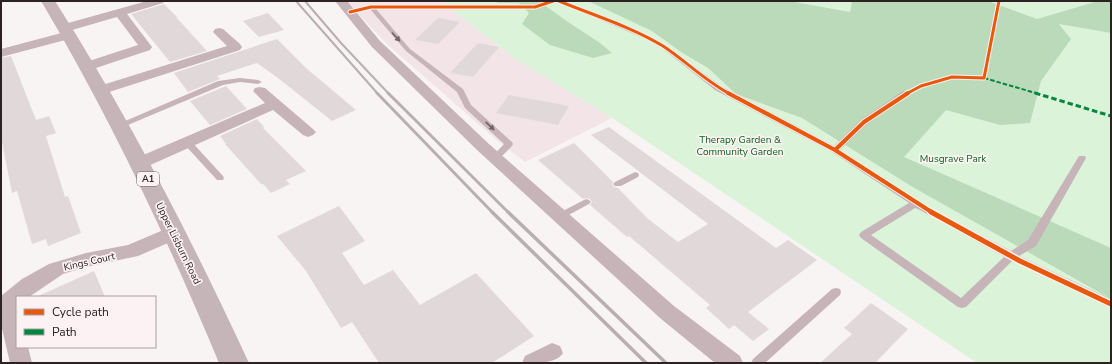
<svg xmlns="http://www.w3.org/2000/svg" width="1112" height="364" font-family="'Nunito Sans',sans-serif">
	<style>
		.built { fill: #f3e5e7 }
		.green { fill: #dbf4d9 }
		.forest { fill: #bbdab9 }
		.building { fill: #e0d8d9 }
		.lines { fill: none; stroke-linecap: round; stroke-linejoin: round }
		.lane { fill: #c6b4b8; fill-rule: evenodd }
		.street { fill: #c6b4b8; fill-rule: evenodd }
		.primary { fill: #c6b5b8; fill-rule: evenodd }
		.rail-far2 { stroke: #b9afb1; stroke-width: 2 }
		.rail-far1 { stroke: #b9afb1; stroke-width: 3 }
		.rail { stroke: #b9afb1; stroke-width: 3.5 }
		.quiet-far1 { stroke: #00873e; stroke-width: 2; stroke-dasharray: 4.5 2; stroke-linecap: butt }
		.quiet { stroke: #00873e; stroke-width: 3; stroke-dasharray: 5.5 3; stroke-linecap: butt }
		.cycleway-far2-casing { stroke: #fcf1f3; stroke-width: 5 }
		.cycleway-far1-casing { stroke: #fcf1f3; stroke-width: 6 }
		.cycleway-casing { stroke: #fcf1f3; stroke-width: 8 }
		.cycleway-far2 { stroke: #e8590c; stroke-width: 3 }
		.cycleway-far1 { stroke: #e8590c; stroke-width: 4 }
		.cycleway { stroke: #e8590c; stroke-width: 5 }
		.oneway { fill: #716467 }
		.labels { text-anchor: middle; stroke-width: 3.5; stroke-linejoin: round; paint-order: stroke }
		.shield { fill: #fcf1f3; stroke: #6a6062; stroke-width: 1 }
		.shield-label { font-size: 9px; font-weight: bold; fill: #2c2224 }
		.park-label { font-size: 10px; fill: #0b6519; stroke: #fcf1f3 }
		.street-label { font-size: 10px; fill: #2c2224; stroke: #fcf1f3 }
	</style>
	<rect width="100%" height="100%" fill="#f9f4f4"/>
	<path class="built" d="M346,1h95l73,57 98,60 -87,44 -25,-19 -111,-97z"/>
	<path class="green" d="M441,1h670v362h-134l-365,-245 -98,-60z"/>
	<path class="forest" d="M494,1h45l26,19 35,23 12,10 -19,5 -43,-13 -28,-21 7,-11 -10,-10h-21z
		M588,1h201l61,11 2,-11h136l49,18 61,-18h13v32l-52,-9 12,15 -30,42 -11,42 -30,2 -54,-15 -42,47 207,91v51l-200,-113 -109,-68 -66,-24 -28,-26 -27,-16 -29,-21z"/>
	<path class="building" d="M164,4l13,13h-1l31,34 -37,11 -39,-48z
		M268,13l16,17 -25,7 -16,-16z
		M438,18l22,4 -22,22 -23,-4z
		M277,39l29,29 50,42 -24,11 -54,-43 -21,-15 -40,13 3,3 -32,13 -14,-19z
		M478,43l21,4 -26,30 -23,-4z
		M11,56l25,64 13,-4 7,17 -10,3 19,61 3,-1 13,37 -33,13 -2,-7 -14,5 -15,-53 -5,2 -11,-56v-79z
		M226,86l21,23 -37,16 -20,-24z
		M509,95l60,11 -11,19 -62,-12z
		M257,119l7,8 -1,1 43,43 -20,9 4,4 -19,9 -8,-9h-2l-36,-40h1l-6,-8z
		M609,127l167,121 12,-8 29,20 -69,52 21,17 -16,12 -19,-16 -5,4 -23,-21 4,-3 -81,-69 -2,1 -37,-32 2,-3 -2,-3 -4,-1 -3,1 -45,-39 36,-17 39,39 -1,2 2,3 4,1 29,30 31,24 30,-18 -117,-89z
		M339,206l26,35 -23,12 22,32 29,-15 27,35 56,-32 58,63 -42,27h-113l-27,-41 -11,6 -35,-57 -29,-35z
		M94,271l11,26h-69z
		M871,303l37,26 -33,34h-55l32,-29 -8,-6z"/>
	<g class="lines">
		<path class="lane" d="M547,1h9l-21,8h-159l34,40 53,40 8,16 41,37 1,2 -1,2 -14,14 -3,1 -4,-3 13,-14 -39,-36 -8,-16 -51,-41 -36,-42 -20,5 -3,-2 24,-7h163z
			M556,1h8l86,36 16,9 55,40 113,60 27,-26 42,-29h6v4l-42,29 -27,26 84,55 87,46 17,-11 51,-84h6l1,2 -50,88 -17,10 92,43v9l-99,-47 -46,46 -4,1 -4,-1 -97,-69 -2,-3 2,-3 48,-29 -77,-51 -117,-62 -53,-42 -16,-9zM915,208l3,1 86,48 -43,41 -90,-63z
			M240,78l18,2 4,2 -4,2 -18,-2 -17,3 -100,42h-3l-4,-2 102,-44z
			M187,139l3,1 33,36 1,2 -1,2h-6l-33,-36 -1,-2z
			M635,172l3,1 1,2 -1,2 -17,9h-6l-2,-2 2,-2z
			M586,199l3,1 2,2 -2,2 -26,14h-6l-2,-2 2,-2z
			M836,288l4,1 1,3 -1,3 -75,68h-14l2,-4 79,-70z"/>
		<path class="street" d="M147,1h18l-2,2 -36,11 25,33 -2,3 -57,19h-10l-2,-3 2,-3 55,-18 -21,-28 -52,15 -4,-1 -2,-3 2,-3z
			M335,1h12l33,40 109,103 185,162 66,50 3,7h-28l-55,-45 -183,-168 -105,-103z
			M219,28l4,1 17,15 2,3 -2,3 -134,43 -5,1 -5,-1 -2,-3 2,-3 131,-41 -14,-14 2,-3z
			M69,31l4,1 2,3 -2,3 -72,19v-8z
			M260,87l5,1 48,41 3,3 -3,3 -5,2 -5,-2 -30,-25 -127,57 -6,1 -6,-1 -2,-4 2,-4 131,-56 -12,-12 2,-3z
			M175,225l7,2 2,5 -2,5 -44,19 -52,11 -23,7 -34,23h-12v50h11l4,16h-22l-9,-39v-28l21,-17 27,-15 37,-11 42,-8z
			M552,343l8,3 3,7c-7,11 -27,10 -41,10l3,-7z"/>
		<path class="primary" d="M41,1h14c74,116 136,237 194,362h-30c-52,-125 -109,-246 -178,-362z"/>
		<path class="rail-far2" d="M296,1l82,93
			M305,1l36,42 48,51"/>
		<path class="rail-far1" d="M377,93l116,120
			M388,93l121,120"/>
		<path class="rail" d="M492,212l154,151
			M508,212l158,151"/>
		<path class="quiet-far1" d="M984,78l55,16"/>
		<path class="quiet" d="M1035,93l76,23"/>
		<defs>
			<path id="cycleway-far2" d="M559,1c34,14 73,26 104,45 23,15 42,35 67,48
				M350,12l21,-5h164l18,-6
				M906,94l15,-8 31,-9 32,1 15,-77"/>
			<path id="cycleway-far1" d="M728,93l107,57 98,63
				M835,150l29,-28 44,-29"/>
			<path id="cycleway" d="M931,212l89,49 91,43"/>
		</defs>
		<use href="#cycleway-far2" class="cycleway-far2-casing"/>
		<use href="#cycleway-far1" class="cycleway-far1-casing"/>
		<use href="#cycleway" class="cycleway-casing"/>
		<use href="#cycleway-far2" class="cycleway-far2"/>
		<use href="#cycleway-far1" class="cycleway-far1"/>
		<use href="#cycleway" class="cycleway"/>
	</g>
	<defs><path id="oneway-solid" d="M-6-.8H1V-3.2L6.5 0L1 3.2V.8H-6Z"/></defs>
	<g class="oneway">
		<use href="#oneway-solid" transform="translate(396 37) rotate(47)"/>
		<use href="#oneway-solid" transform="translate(490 126) rotate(43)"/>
	</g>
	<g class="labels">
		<rect class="shield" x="137" y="172" width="22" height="14" rx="3"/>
		<g class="shield-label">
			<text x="148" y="182">A1</text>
		</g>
		<g class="park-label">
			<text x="740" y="143">Therapy Garden &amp;<tspan x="740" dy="12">Community Garden</tspan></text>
			<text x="953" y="162">Musgrave Park</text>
		</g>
		<g class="street-label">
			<text transform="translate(179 243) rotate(64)" y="4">Upper Lisburn Road</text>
			<text transform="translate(89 261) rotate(-13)" y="4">Kings Court</text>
		</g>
	</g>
	<rect width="1112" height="364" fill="none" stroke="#2c2224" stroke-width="4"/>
	<rect x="16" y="296" width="140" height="52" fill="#fcf1f3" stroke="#a99ea0"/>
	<rect x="24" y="309" width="20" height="6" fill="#e8590c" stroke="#a99ea0"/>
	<text x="52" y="316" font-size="12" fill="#2c2224">Cycle path</text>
	<rect x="24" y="329" width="20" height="6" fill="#00873e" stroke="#a99ea0"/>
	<text x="52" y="336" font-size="12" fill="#2c2224">Path</text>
</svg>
